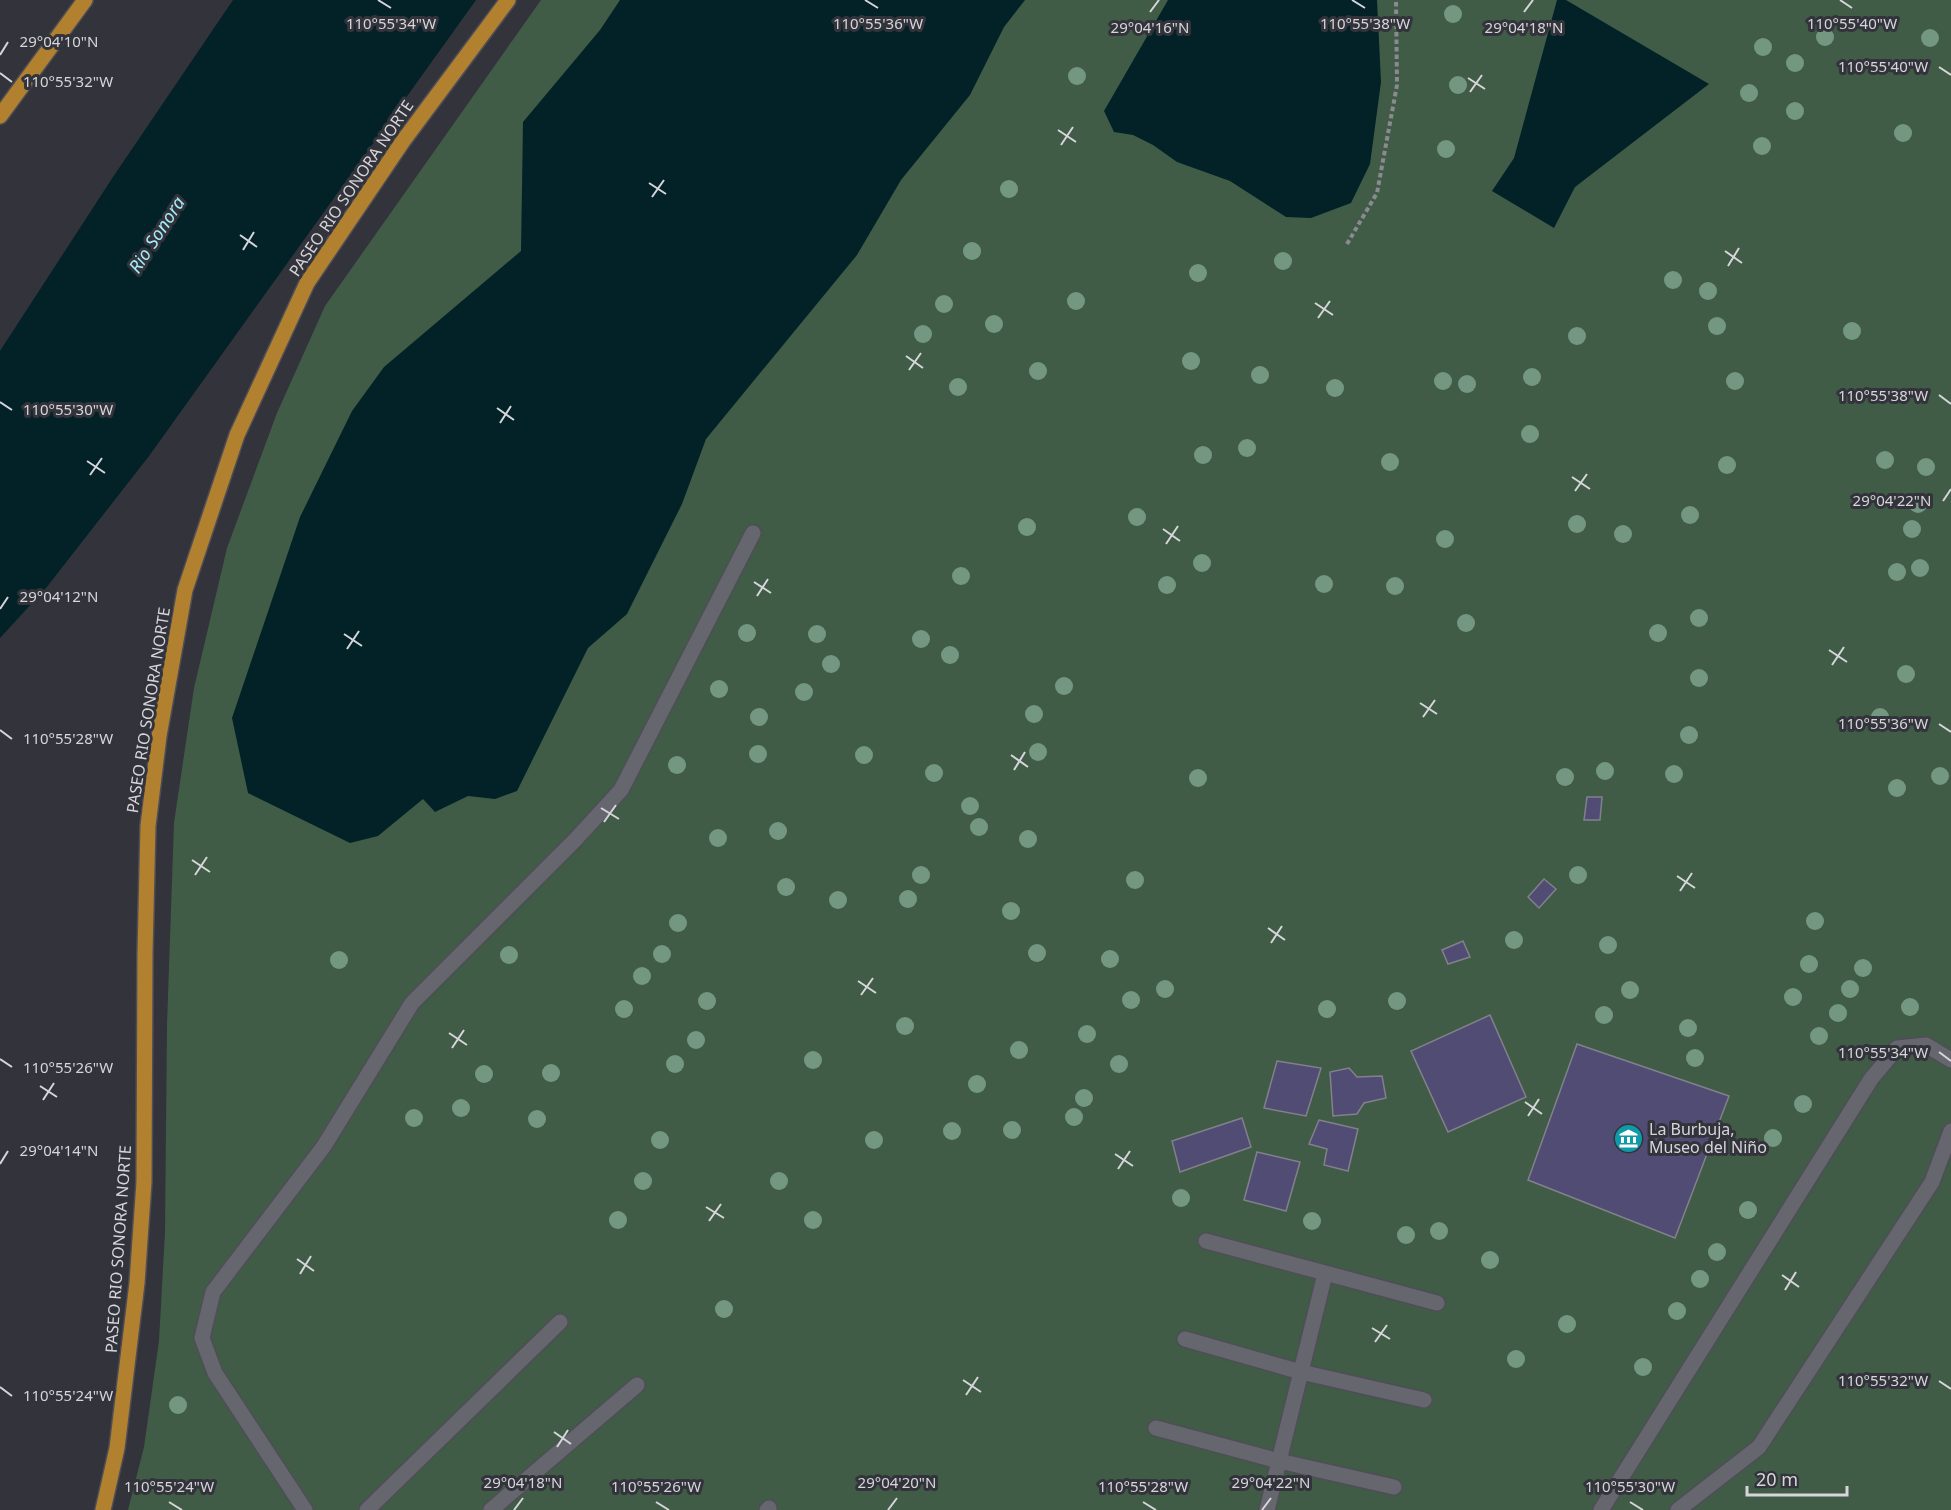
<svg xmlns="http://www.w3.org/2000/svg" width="1951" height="1510" font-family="'Noto Sans',sans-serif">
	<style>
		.green { fill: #405c47 }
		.water { fill: #022227 }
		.building { fill: #514c73; stroke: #82818b; stroke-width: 1.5 }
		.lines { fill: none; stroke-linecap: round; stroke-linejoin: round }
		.service-casing { stroke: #4f4e56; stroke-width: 18 }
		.primary-casing { stroke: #4f4e56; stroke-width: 18 }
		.path { stroke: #8a8a90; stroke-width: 4; stroke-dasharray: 4.5 3; stroke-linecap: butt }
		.service { stroke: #66666f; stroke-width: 15 }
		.primary { stroke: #b1812f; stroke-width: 15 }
		.tree { fill: #739780 }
		.ticks { fill: none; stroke: #d5d5da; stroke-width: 2 }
		.labels { text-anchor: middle; stroke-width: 6; stroke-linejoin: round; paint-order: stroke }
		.street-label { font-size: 16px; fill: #d5d5da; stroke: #33333b }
		.poi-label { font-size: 16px; fill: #d5d5da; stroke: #33333b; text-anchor: start }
		.water-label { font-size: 18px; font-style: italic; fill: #a3edf9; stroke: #33333b }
		.ticks-label { font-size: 15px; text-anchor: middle; fill: #d5d5da; stroke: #33333b; stroke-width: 6; stroke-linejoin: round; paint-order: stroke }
	</style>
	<rect width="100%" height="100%" fill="#33333b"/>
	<path class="green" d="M541,0h1410v1510h-1823l16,-63 15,-106 6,-109 2,-207 7,-202 20,-135 33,-140 50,-135 48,-107z"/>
	<path class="water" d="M233,0h243l-327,456 -103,132 -46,50v-287l113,-174z
		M620,0h405l-21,27 -34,68 -69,85 -44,75 -151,184 -24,65 -55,110 -39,34 -71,143 -22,8 -27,-3 -33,16 -12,-13 -45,37 -28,7 -102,-50 -16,-75 68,-201 52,-106 32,-44 137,-116 2,-129 77,-92z
		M1168,0h209l4,82 -11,82 -19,39 -40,15 -25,-1 -56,-36 -53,-19 -24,-17 -20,-10 -19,-3 -10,-21z
		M1557,0h9l143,84 -134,103 -21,41 -62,-37 22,-33z"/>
	<path class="building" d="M1587,797h15l-2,23h-16z
		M1544,879l12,10 -17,19 -11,-11z
		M1463,941l7,16 -22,7 -6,-14z
		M1490,1015l36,82 -78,35 -37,-81z
		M1577,1044l152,52 -54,142 -147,-58z
		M1277,1061l44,7 -15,48 -42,-8z
		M1349,1068l8,9 25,-1 4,22 -22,5 -7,11 -24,2 -3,-44z
		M1242,1118l9,29 -71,25 -8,-31z
		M1319,1120l39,9 -10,42 -24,-6 3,-16 -18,-5z
		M1257,1152l43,10 -14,49 -42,-11z"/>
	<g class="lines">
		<defs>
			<path id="service" d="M1206,1241l231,62
				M1185,1339l116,33 123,28
				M1156,1428l123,33 115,26
				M305,1510l-90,-137 -13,-35 11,-46 111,-146 88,-143 163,-163 46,-50 132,-257
				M367,1510l193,-188
				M491,1510l146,-125
				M767,1510l2,-2
				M1267,1510l58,-236
				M1601,1510l270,-431 26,-31 29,-3 25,15
				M1678,1510l81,-63 173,-265 19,-51"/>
			<path id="primary" d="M0,116l85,-116
				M103,1510l14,-62 20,-165 7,-101 1,-229 3,-127 11,-90 26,-146 52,-155 70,-152 96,-142 105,-141"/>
		</defs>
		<use href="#service" class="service-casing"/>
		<use href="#primary" class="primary-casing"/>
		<path class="path" d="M1347,244l30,-51 20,-108 -1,-85"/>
		<use href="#service" class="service"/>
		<use href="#primary" class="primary"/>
	</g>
	<g class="tree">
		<circle cx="1453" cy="14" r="9"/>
		<circle cx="1825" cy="37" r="9"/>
		<circle cx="1930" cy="38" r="9"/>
		<circle cx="1763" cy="47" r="9"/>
		<circle cx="1795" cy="63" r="9"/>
		<circle cx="1077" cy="76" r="9"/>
		<circle cx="1458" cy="85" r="9"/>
		<circle cx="1749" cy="93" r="9"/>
		<circle cx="1795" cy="111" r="9"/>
		<circle cx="1903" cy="133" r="9"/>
		<circle cx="1762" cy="146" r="9"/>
		<circle cx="1446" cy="149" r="9"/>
		<circle cx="1009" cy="189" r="9"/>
		<circle cx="972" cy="251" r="9"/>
		<circle cx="1283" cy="261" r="9"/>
		<circle cx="1198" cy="273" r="9"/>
		<circle cx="1673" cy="280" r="9"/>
		<circle cx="1708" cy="291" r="9"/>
		<circle cx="1076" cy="301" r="9"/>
		<circle cx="944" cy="304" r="9"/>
		<circle cx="994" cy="324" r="9"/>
		<circle cx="1717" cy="326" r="9"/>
		<circle cx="1852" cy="331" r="9"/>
		<circle cx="923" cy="334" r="9"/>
		<circle cx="1577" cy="336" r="9"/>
		<circle cx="1191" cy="361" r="9"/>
		<circle cx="1038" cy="371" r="9"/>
		<circle cx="1260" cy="375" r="9"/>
		<circle cx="1532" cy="377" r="9"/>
		<circle cx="1443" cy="381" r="9"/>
		<circle cx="1735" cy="381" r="9"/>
		<circle cx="1467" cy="384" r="9"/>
		<circle cx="958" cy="387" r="9"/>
		<circle cx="1335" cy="388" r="9"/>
		<circle cx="1530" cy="434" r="9"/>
		<circle cx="1247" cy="448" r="9"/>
		<circle cx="1203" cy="455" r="9"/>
		<circle cx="1885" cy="460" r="9"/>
		<circle cx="1390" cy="462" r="9"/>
		<circle cx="1727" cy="465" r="9"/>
		<circle cx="1926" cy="467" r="9"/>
		<circle cx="1918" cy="504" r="9"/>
		<circle cx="1690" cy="515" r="9"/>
		<circle cx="1137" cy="517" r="9"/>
		<circle cx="1577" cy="524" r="9"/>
		<circle cx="1027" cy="527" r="9"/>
		<circle cx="1912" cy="529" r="9"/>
		<circle cx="1623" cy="534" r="9"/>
		<circle cx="1445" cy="539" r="9"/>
		<circle cx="1202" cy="563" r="9"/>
		<circle cx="1920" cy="568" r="9"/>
		<circle cx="1897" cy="572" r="9"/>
		<circle cx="961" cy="576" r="9"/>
		<circle cx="1324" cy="584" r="9"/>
		<circle cx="1167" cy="585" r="9"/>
		<circle cx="1395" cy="586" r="9"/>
		<circle cx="1699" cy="618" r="9"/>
		<circle cx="1466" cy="623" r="9"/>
		<circle cx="747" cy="633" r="9"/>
		<circle cx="1658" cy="633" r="9"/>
		<circle cx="817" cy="634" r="9"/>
		<circle cx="921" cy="639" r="9"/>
		<circle cx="950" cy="655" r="9"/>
		<circle cx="831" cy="664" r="9"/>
		<circle cx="1906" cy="674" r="9"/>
		<circle cx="1699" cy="678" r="9"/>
		<circle cx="1064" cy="686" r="9"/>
		<circle cx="719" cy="689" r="9"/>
		<circle cx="804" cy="692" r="9"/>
		<circle cx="1034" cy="714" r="9"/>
		<circle cx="759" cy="717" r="9"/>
		<circle cx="1880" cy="717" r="9"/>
		<circle cx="1689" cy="735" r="9"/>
		<circle cx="1038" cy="752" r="9"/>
		<circle cx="758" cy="754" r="9"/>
		<circle cx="864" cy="755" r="9"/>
		<circle cx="677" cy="765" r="9"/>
		<circle cx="1605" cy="771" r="9"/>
		<circle cx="934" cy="773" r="9"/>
		<circle cx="1674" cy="774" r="9"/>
		<circle cx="1940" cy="776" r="9"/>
		<circle cx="1565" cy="777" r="9"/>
		<circle cx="1198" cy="778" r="9"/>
		<circle cx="1897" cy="788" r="9"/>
		<circle cx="970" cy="806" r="9"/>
		<circle cx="979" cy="827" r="9"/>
		<circle cx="778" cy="831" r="9"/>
		<circle cx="718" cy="838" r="9"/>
		<circle cx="1028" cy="839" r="9"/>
		<circle cx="921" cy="875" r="9"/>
		<circle cx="1578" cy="875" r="9"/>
		<circle cx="1135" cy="880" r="9"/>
		<circle cx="786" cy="887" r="9"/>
		<circle cx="908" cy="899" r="9"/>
		<circle cx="838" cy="900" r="9"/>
		<circle cx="1011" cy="911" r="9"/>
		<circle cx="1815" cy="921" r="9"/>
		<circle cx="678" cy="923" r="9"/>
		<circle cx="1514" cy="940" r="9"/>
		<circle cx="1608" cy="945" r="9"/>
		<circle cx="1037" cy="953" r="9"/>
		<circle cx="662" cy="954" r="9"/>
		<circle cx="509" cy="955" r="9"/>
		<circle cx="1110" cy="959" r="9"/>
		<circle cx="339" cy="960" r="9"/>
		<circle cx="1809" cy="964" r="9"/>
		<circle cx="1863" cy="968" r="9"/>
		<circle cx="642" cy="976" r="9"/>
		<circle cx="1165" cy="989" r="9"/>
		<circle cx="1850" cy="989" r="9"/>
		<circle cx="1630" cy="990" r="9"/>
		<circle cx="1793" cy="997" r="9"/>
		<circle cx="1131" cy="1000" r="9"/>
		<circle cx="707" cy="1001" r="9"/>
		<circle cx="1397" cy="1001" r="9"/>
		<circle cx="1910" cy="1007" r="9"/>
		<circle cx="624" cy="1009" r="9"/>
		<circle cx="1327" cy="1009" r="9"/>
		<circle cx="1838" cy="1013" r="9"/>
		<circle cx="1604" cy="1015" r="9"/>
		<circle cx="905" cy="1026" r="9"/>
		<circle cx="1688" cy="1028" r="9"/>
		<circle cx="1087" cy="1034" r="9"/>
		<circle cx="1819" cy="1036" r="9"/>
		<circle cx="696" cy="1040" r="9"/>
		<circle cx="1019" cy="1050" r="9"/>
		<circle cx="1695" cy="1058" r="9"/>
		<circle cx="813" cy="1060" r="9"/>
		<circle cx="675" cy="1064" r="9"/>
		<circle cx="1119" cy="1064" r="9"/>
		<circle cx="551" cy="1073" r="9"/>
		<circle cx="484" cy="1074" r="9"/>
		<circle cx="977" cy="1084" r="9"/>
		<circle cx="1084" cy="1098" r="9"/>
		<circle cx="1803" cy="1104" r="9"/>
		<circle cx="461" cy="1108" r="9"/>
		<circle cx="1074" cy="1117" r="9"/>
		<circle cx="414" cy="1118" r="9"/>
		<circle cx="537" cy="1119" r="9"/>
		<circle cx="1012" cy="1130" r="9"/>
		<circle cx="952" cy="1131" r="9"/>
		<circle cx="1773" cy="1138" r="9"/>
		<circle cx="660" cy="1140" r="9"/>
		<circle cx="874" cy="1140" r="9"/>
		<circle cx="643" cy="1181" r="9"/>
		<circle cx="779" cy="1181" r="9"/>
		<circle cx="1181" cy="1198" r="9"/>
		<circle cx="1748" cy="1210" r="9"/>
		<circle cx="618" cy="1220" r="9"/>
		<circle cx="813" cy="1220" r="9"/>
		<circle cx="1312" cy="1221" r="9"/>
		<circle cx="1439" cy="1231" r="9"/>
		<circle cx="1406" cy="1235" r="9"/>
		<circle cx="1717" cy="1252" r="9"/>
		<circle cx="1490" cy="1260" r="9"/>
		<circle cx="1700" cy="1279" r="9"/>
		<circle cx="724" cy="1309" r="9"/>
		<circle cx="1677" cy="1311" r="9"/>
		<circle cx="1567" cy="1324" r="9"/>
		<circle cx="1516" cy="1359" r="9"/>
		<circle cx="1643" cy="1367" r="9"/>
		<circle cx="178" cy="1405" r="9"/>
	</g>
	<path class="ticks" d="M378,0l13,8M865,0l13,8M1352,0l13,8M1840,0l12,8M1150,12l9,-12M1524,12l9,-12M0,55l8,-13M1939,67l12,8M0,73l12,9M1468,78l17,11M1470,92l12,-17M1058,130l18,12M1061,145l12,-18M649,183l17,11M652,197l12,-17M240,235l17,12M243,250l11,-18M1725,251l17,12M1728,266l11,-18M1315,303l18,12M1318,318l12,-17M906,356l17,12M909,370l12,-17M1939,395l12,9M0,402l12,8M497,408l17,12M500,423l11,-17M87,461l18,12M90,475l12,-17M1572,477l18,12M1575,491l12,-17M1943,501l8,-12M1163,529l17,12M1166,544l12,-18M754,582l17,11M757,596l11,-17M0,609l8,-12M344,634l18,12M347,649l12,-18M1829,650l18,12M1832,665l12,-18M1420,703l17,11M1423,717l12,-17M1939,724l12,8M0,730l12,9M1011,755l17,12M1014,770l11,-18M601,808l18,11M604,822l12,-17M192,860l18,12M195,875l12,-18M1677,876l18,12M1680,891l12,-18M1268,928l17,12M1271,943l11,-17M858,981l18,12M861,995l12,-17M449,1033l18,12M452,1048l12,-18M1939,1052l12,9M0,1059l12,8M40,1086l17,11M43,1100l11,-17M1525,1102l17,12M1528,1116l11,-17M1115,1154l18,12M0,1164l8,-13M1118,1169l12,-18M706,1207l18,11M709,1221l12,-17M297,1259l17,12M300,1274l11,-18M1782,1275l17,12M1785,1290l11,-18M1372,1328l18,11M1375,1342l12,-17M963,1380l18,12M1939,1381l12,8M0,1387l12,9M966,1395l12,-18M554,1432l17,12M557,1447l11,-17M169,1502l13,8M656,1502l13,8M1143,1502l13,8M1630,1502l13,8M514,1510l9,-12M888,1510l9,-12M1262,1510l9,-12"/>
	<defs>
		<symbol id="museum-disc" viewBox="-11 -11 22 22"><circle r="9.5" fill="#0f9aa8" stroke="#33333b"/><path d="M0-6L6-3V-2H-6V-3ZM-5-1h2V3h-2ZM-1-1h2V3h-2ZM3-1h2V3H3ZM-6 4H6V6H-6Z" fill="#fff"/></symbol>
	</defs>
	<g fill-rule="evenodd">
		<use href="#museum-disc" x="1612" y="1122" width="33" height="33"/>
	</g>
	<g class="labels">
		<g class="street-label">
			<text transform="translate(351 188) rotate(-56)" y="6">PASEO RIO SONORA NORTE</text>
			<text transform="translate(148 710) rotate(-81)" y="6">PASEO RIO SONORA NORTE</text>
			<text transform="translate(118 1249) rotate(-86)" y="6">PASEO RIO SONORA NORTE</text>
		</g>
		<g class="poi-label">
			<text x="1649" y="1135">La Burbuja,<tspan x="1649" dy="18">Museo del Niño</tspan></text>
		</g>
		<g class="water-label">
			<text transform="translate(157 235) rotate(-57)" y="6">Rio Sonora</text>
		</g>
	</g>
	<g class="ticks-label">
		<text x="391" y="29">110°55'34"W</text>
		<text x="878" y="29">110°55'36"W</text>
		<text x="1365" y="29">110°55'38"W</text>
		<text x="1852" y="29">110°55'40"W</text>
		<text x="1150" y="33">29°04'16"N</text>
		<text x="1524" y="33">29°04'18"N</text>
		<text x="59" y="47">29°04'10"N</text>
		<text x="1883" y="72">110°55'40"W</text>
		<text x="68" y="87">110°55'32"W</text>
		<text x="1883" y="401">110°55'38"W</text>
		<text x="68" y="415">110°55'30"W</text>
		<text x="1892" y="506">29°04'22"N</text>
		<text x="59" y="602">29°04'12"N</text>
		<text x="1883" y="729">110°55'36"W</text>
		<text x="68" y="744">110°55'28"W</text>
		<text x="1883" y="1058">110°55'34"W</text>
		<text x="68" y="1073">110°55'26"W</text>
		<text x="59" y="1156">29°04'14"N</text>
		<text x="1883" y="1386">110°55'32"W</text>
		<text x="68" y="1401">110°55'24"W</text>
		<text x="523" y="1488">29°04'18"N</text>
		<text x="897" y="1488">29°04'20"N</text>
		<text x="1271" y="1488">29°04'22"N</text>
		<text x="169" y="1492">110°55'24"W</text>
		<text x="656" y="1492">110°55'26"W</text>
		<text x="1143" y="1492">110°55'28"W</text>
		<text x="1630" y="1492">110°55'30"W</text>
	</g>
	<path d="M1747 1486v9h100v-9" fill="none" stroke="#d5d5da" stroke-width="3"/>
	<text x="1756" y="1486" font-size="18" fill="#d5d5da" stroke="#33333b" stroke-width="4.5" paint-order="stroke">20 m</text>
</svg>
